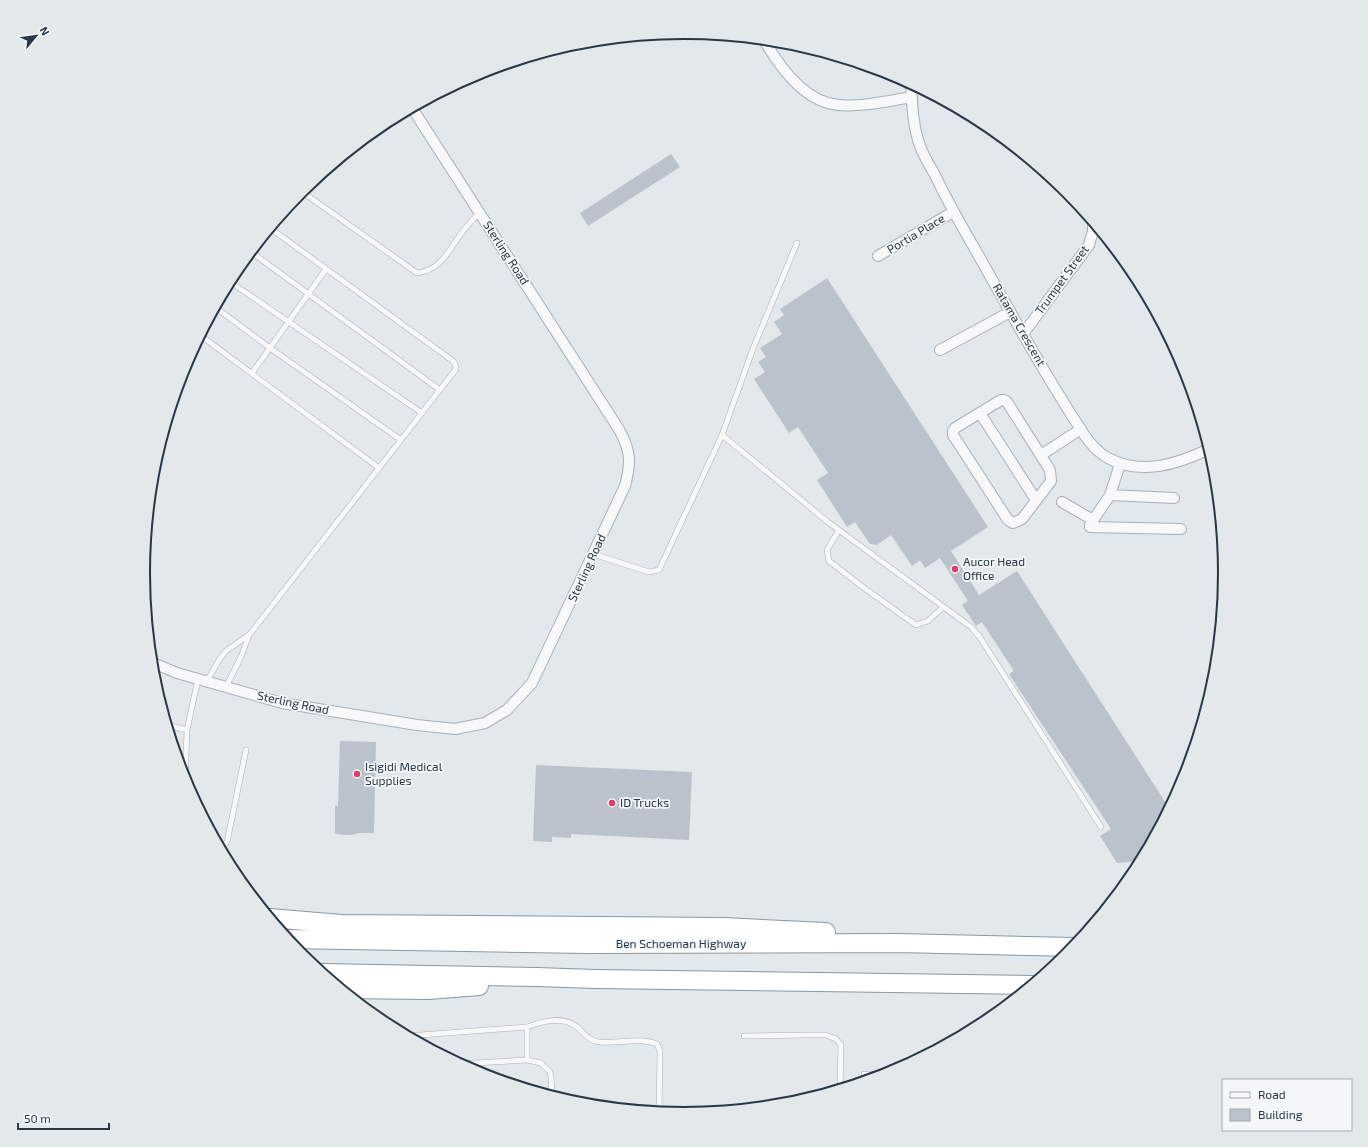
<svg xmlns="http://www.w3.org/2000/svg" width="1368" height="1147" font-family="'Exo 2',sans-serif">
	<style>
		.building { fill: #bac2cb }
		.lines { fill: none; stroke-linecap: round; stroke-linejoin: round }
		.service-casing { stroke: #a7b0b7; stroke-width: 6 }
		.minor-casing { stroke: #a7b0b7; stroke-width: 12 }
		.motorway-casing { stroke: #8998a4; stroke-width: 20 }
		.service { stroke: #f7f8fa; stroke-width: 5 }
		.minor { stroke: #f7f8fa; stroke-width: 10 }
		.motorway { stroke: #fff; stroke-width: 18 }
		.poi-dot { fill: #da406c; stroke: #f3f7f9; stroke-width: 1.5 }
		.labels { text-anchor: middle; stroke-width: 3.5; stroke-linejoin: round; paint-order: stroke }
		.street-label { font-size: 12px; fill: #293846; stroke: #f3f7f9 }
		.poi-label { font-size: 12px; fill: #293846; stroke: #f3f7f9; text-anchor: start }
		.rim { fill: none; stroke: #293846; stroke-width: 2 }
	</style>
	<rect width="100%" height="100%" fill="#e3e8ec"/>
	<path class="building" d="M671,154l9,13 -92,59 -8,-13z
		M827,278l161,249 -37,24 28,44 38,-24 152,237 -28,53 -24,2 -17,-27 11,-7 -102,-155 5,-3 -32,-49 -6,4 -14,-21 6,-4 -28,-43 -15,10 -5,-8 -8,6 -21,-31 -14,10 -7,-1 -15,-22 -8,5 -30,-47 11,-7 -30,-46 -9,6 -35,-54 11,-7 -7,-10 8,-5 -6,-9 22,-14 -8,-12 10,-7 -4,-6z
		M340,741l36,1 -2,91h-15l-8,2h-8l-8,-2v-27h3z
		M536,765l156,7 -3,68 -118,-6v4l-19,-1v5l-19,-1z"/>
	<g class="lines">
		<defs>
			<path id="service" d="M301,191l116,82c25,-3 32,-24 46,-42 5,-6 11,-13 17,-19
				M251,252l189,138
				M229,281l193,132
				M215,307l55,41 131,92
				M200,335l179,133
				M252,373l74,-104
				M722,435l32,-89 43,-103
				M839,530l-12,20 2,11 35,27 52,37 12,-4 15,-14
				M593,554l56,18 10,-2 63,-135 106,87 143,105 8,9 122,191
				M207,681l12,-21 7,-9 24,-17 206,-265 -1,-5 -2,-3 -183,-133
				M226,687l15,-30 8,-22
				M167,725l20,5
				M185,783l2,-53 11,-51
				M220,849l7,-7 19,-92
				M407,1036l120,-9c14,-5 36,-12 50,0 7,6 12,14 22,15 19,2 40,-5 58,2l3,7 -1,62
				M744,1036l62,-1h20l10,4 5,6 -1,44
				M527,1060v-33
				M474,1063l1,10
				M458,1064l69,-4 14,3 9,9 1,5 1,20
				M864,1074l23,1"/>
			<path id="minor" d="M764,40c15,26 41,62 74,65 24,2 50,-4 74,-8
				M911,84c1,20 2,43 9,62 4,10 9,19 14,27 14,30 30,57 46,85 33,59 66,118 103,175 6,9 15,20 25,25 33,18 70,6 101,-9
				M878,256l75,-44
				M1023,334l66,-89 4,-14v-9
				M940,350l70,-38
				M1178,354l2,9 8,17
				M1001,400h3l3,2 43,68 1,11 -29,38 -9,4 -5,-3 -55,-85v-4l2,-3z
				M980,413l56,87
				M1041,455l40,-26
				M1120,464l-10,31 -20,30v2l91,2
				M1110,495l64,3
				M1062,502l31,18
				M151,662l26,11 105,30 135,22 38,4 30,-6 22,-13 25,-27 93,-197c6,-23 6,-34 -5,-55l-208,-323"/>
			<path id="motorway" d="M270,918l71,6 382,3 103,5
				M287,939l301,5 310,-1 176,4
				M322,973l215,4 58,2 437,6
				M341,989l87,1 51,-4"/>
		</defs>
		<use href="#service" class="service-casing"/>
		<use href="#minor" class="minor-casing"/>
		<use href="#motorway" class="motorway-casing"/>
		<use href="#service" class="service"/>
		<use href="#minor" class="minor"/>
		<use href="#motorway" class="motorway"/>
	</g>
	<g class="poi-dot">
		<circle cx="955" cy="569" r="4"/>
		<circle cx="357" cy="774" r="4"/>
		<circle cx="612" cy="803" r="4"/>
	</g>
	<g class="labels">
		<g class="street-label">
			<text transform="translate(916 234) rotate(-31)" y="4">Portia Place</text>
			<text transform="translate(506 253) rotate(57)" y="4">Sterling Road</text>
			<text transform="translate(1062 280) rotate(-54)" y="4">Trumpet Street</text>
			<text transform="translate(1019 325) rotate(60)" y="4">Ratama Crescent</text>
			<text transform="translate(587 568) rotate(-65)" y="4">Sterling Road</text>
			<text transform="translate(293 703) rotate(12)" y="4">Sterling Road</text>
			<text x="681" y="948">Ben Schoeman Highway</text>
		</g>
		<g class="poi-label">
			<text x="963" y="566">Aucor Head<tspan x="963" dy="14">Office</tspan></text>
			<text x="365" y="771">Isigidi Medical<tspan x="365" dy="14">Supplies</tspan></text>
			<text x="620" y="807">ID Trucks</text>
		</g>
	</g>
	<path d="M0 0H1368V1147H0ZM150 573a534 534 0 1 1 1068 0a534 534 0 1 1-1068 0Z" fill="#e3e8eb" fill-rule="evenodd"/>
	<path class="rim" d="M150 573a534 534 0 1 1 1068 0a534 534 0 1 1-1068 0Z"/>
	<rect x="1222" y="1079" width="130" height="52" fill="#f3f7f9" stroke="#a2abb1"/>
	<rect x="1230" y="1092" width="20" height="6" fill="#f7f8fa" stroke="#a2abb1"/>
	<text x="1258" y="1099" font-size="12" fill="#293846">Road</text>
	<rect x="1230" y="1109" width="20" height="12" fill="#bac2cb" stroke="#a2abb1"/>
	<text x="1258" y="1119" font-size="12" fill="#293846">Building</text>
	<g transform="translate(36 36) rotate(61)" stroke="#f3f7f9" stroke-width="3" paint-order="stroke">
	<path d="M0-3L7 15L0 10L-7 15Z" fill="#293846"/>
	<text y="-6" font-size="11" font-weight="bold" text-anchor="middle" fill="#293846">N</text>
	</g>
	<path d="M18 1123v6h91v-6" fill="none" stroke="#293846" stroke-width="2"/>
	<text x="24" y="1123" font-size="12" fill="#293846" stroke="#f3f7f9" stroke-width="3" paint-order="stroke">50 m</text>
</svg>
